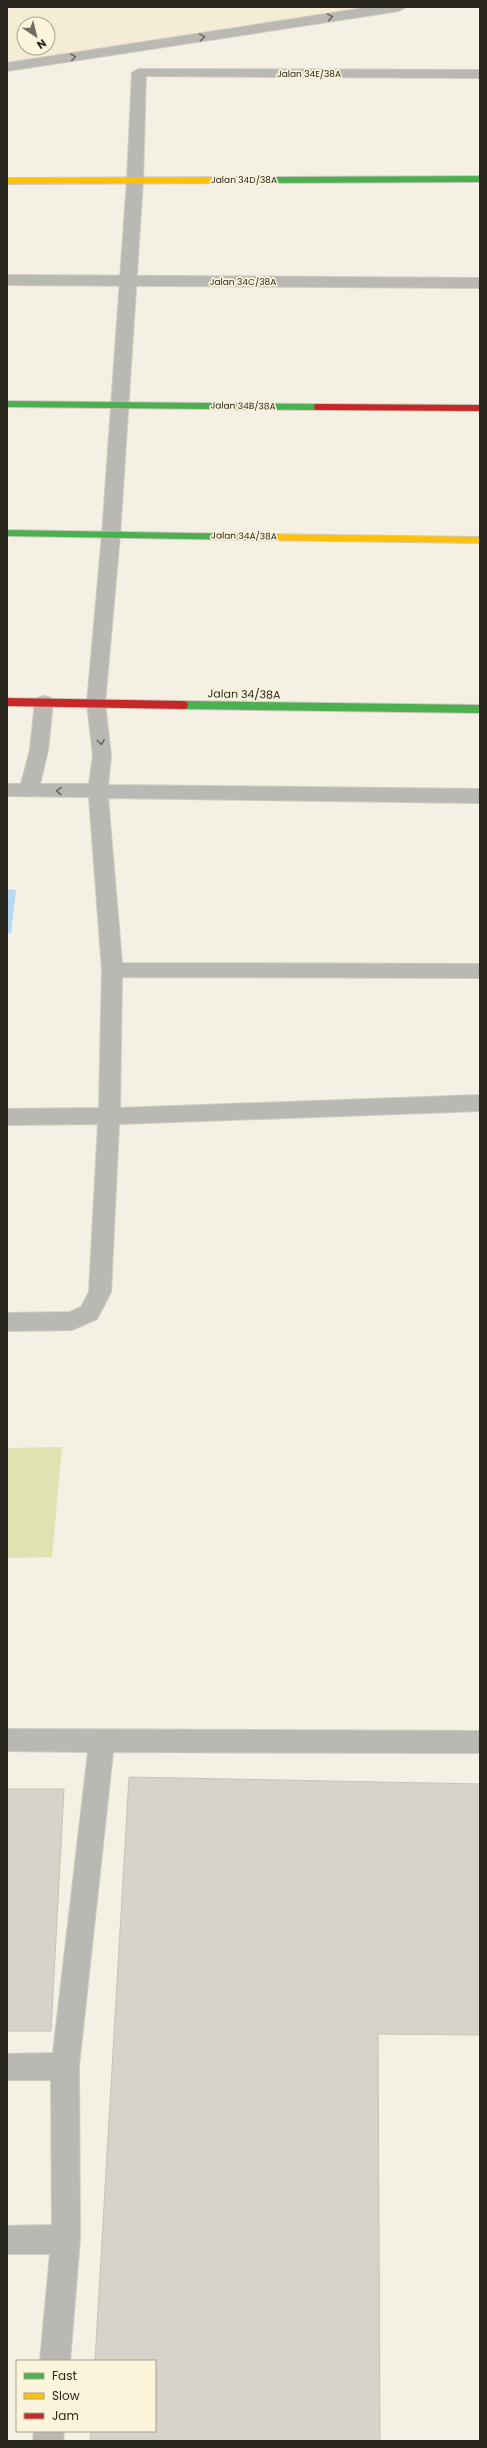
<svg xmlns="http://www.w3.org/2000/svg" width="487" height="2448" font-family="Poppins,sans-serif">
	<style>
		.built { fill: #f4ecd5; fill-rule: evenodd }
		.green { fill: #dfe2b1 }
		.water { fill: #b4dbf3 }
		.building { fill: #d8d3ca; stroke: #c7c2b8 }
		.lines { fill: none; stroke-linecap: round; stroke-linejoin: round }
		.lane-casing { stroke: #cecbc1; stroke-width: 2 }
		.street-casing { stroke: #cecbc1; stroke-width: 2 }
		.fast-far1-casing { stroke: #cecbc1; stroke-width: 8 }
		.fast-casing { stroke: #cecbc1; stroke-width: 10 }
		.slow-casing { stroke: #cecbc1; stroke-width: 8 }
		.jam-far1-casing { stroke: #cecbc1; stroke-width: 8 }
		.jam-casing { stroke: #cecbc1; stroke-width: 10 }
		.lane { fill: #bab8b3; fill-rule: evenodd }
		.street { fill: #bab8b3; fill-rule: evenodd }
		.fast-far1 { stroke: #4caf50; stroke-width: 6 }
		.fast { stroke: #4caf50; stroke-width: 8 }
		.slow { stroke: #ffc107; stroke-width: 6 }
		.jam-far1 { stroke: #c62828; stroke-width: 6 }
		.jam { stroke: #c62828; stroke-width: 8 }
		.oneway { stroke: #6a6860 }
		.labels { text-anchor: middle; stroke-width: 3.5; stroke-linejoin: round; paint-order: stroke }
		.far-street-label { font-size: 9px; fill: #29261d; stroke: #fcf4db }
		.street-label { font-size: 11px; fill: #29261d; stroke: #fcf4db }
	</style>
	<rect width="100%" height="100%" fill="#f4f0e3"/>
	<path class="built" d="M7,7h364l-364,55zM24,24h24v24h-24z"/>
	<path class="green" d="M62,1447l-10,110 -45,1v-110z"/>
	<path class="water" d="M7,889l9,1 -5,43h-4z"/>
	<path class="building" d="M129,1777l351,7v251l-102,-1 2,407h-290l1,-10h64v-70h-60z
		M7,1789h57l-13,242h-44z"/>
	<g class="lines">
		<defs>
			<path id="lane" d="M371,7h35l-7,4 -392,60v-8z
				M139,69l7,4 -3,107 -23,355 -15,168 6,53 -3,29 372,4v14l-372,-5 14,165 358,1v14l-358,-1 -2,131 360,-13v16l-361,13 -8,168 -14,27 -25,11 -65,1v-18l63,-1 11,-5 8,-15 9,-168 -91,1v-16l92,-1 3,-138 -13,-173 -82,-1v-12h14l9,-34 5,-48 2,-4 7,-2 7,2 2,4 -5,48 -8,34h49l4,-28 -6,-53 15,-168 25,-355 5,-107z
				M7,1729l473,2v22l-367,-1 -34,314 1,173 -10,122h-30l10,-107h-43v-28l45,-1 -1,-145h-44v-26l46,-1 35,-301 -81,-1z
				M34,2431h30l-1,10h-30z"/>
			<path id="street" d="M139,69l341,1v8l-346,-2 -2,-3z
				M7,275l473,3v10l-473,-3z"/>
			<path id="fast-far1" d="M272,180l208,-1
				M7,404l310,3
				M7,533l242,4"/>
			<path id="fast" d="M184,705l296,4"/>
			<path id="slow" d="M7,181l265,-1
				M249,537l231,3"/>
			<path id="jam-far1" d="M317,407l163,1"/>
			<path id="jam" d="M7,702l177,3"/>
		</defs>
		<use href="#lane" class="lane-casing"/>
		<use href="#street" class="street-casing"/>
		<use href="#fast-far1" class="fast-far1-casing"/>
		<use href="#fast" class="fast-casing"/>
		<use href="#slow" class="slow-casing"/>
		<use href="#jam-far1" class="jam-far1-casing"/>
		<use href="#jam" class="jam-casing"/>
		<use href="#lane" class="lane"/>
		<use href="#street" class="street"/>
		<use href="#fast-far1" class="fast-far1"/>
		<use href="#fast" class="fast"/>
		<use href="#slow" class="slow"/>
		<use href="#jam-far1" class="jam-far1"/>
		<use href="#jam" class="jam"/>
	</g>
	<defs><path id="oneway-chevron" d="M-2-3.5L2.5 0L-2 3.5" fill="none" stroke-width="1.6" stroke-linecap="round" stroke-linejoin="round"/></defs>
	<g class="oneway">
		<use href="#oneway-chevron" transform="translate(330 17) rotate(-9)"/>
		<use href="#oneway-chevron" transform="translate(202 37) rotate(-9)"/>
		<use href="#oneway-chevron" transform="translate(73 57) rotate(-9)"/>
		<use href="#oneway-chevron" transform="translate(101 742) rotate(83)"/>
		<use href="#oneway-chevron" transform="translate(59 791) rotate(-179)"/>
	</g>
	<g class="labels">
		<g class="far-street-label">
			<text x="309" y="77">Jalan 34E/38A</text>
			<text x="244" y="183">Jalan 34D/38A</text>
			<text x="243" y="285">Jalan 34C/38A</text>
			<text transform="translate(243 406) rotate(1)" y="3">Jalan 34B/38A</text>
			<text transform="translate(244 536) rotate(1)" y="3">Jalan 34A/38A</text>
		</g>
		<g class="street-label">
			<text transform="translate(244 694) rotate(1)" y="4">Jalan 34/38A</text>
		</g>
	</g>
	<rect width="487" height="2448" fill="none" stroke="#29261d" stroke-width="16"/>
	<rect x="16" y="2360" width="140" height="72" fill="#fcf4db" stroke="#a8a28f"/>
	<rect x="24" y="2373" width="20" height="6" fill="#4caf50" stroke="#a8a28f"/>
	<text x="52" y="2380" font-size="12" fill="#29261d">Fast</text>
	<rect x="24" y="2393" width="20" height="6" fill="#ffc107" stroke="#a8a28f"/>
	<text x="52" y="2400" font-size="12" fill="#29261d">Slow</text>
	<rect x="24" y="2413" width="20" height="6" fill="#c62828" stroke="#a8a28f"/>
	<text x="52" y="2420" font-size="12" fill="#29261d">Jam</text>
	<g transform="translate(36 36) rotate(145)"><circle r="19" fill="#fcf4db" stroke="#a8a28f"/>
	<path d="M0-3L7 15L0 10L-7 15Z" fill="#706d62"/>
	<text y="-6" font-size="11" font-weight="bold" text-anchor="middle" fill="#29261d">N</text>
	</g>
</svg>
